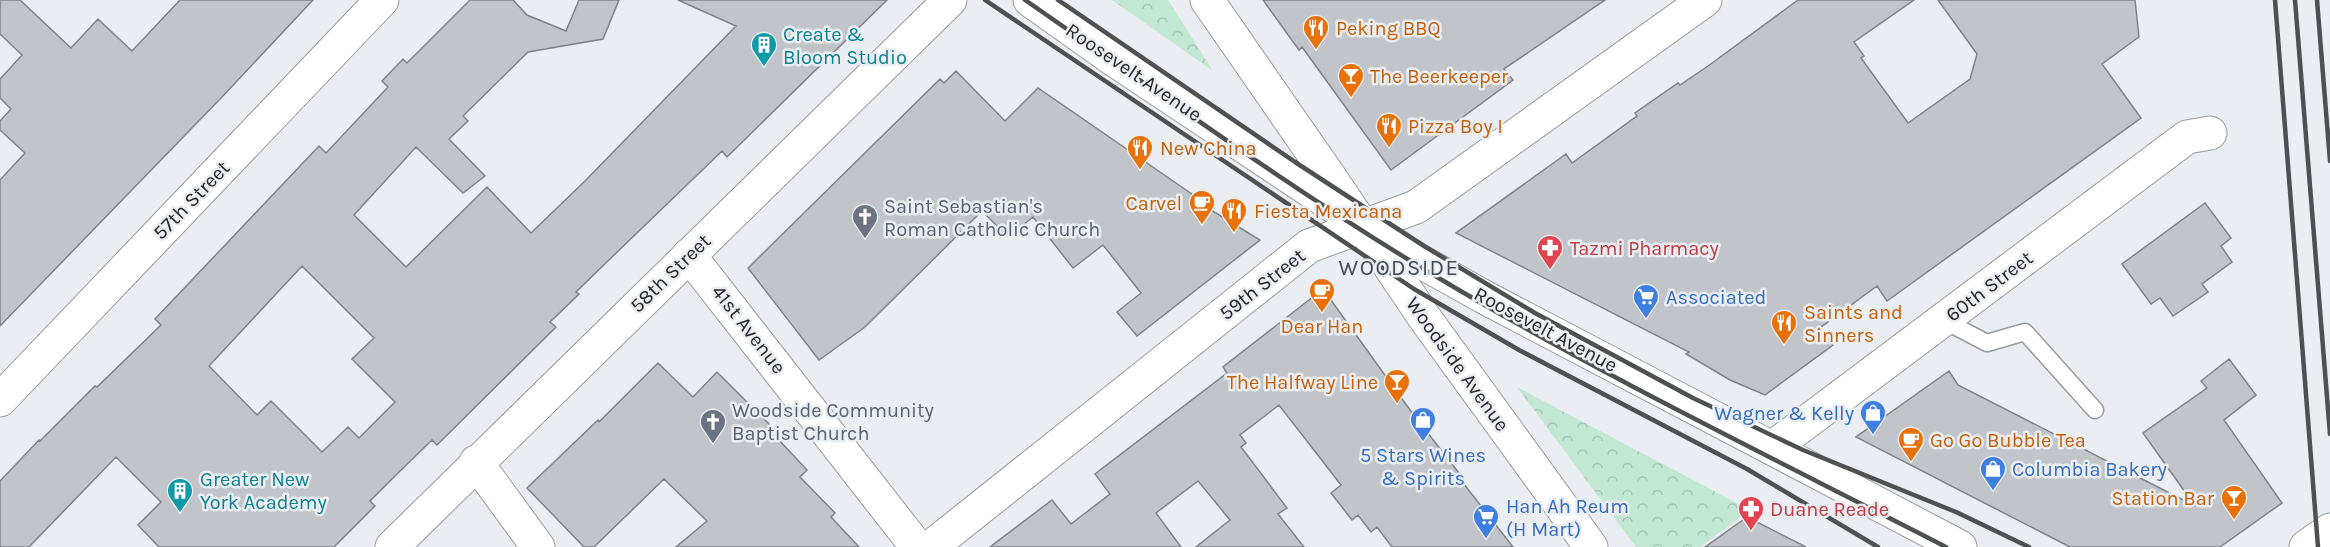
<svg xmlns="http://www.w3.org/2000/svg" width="2330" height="547" font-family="Karla,sans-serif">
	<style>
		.park { fill: url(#park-crowns) }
		.building { fill: #c1c5c9; stroke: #7f8286; stroke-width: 1.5; fill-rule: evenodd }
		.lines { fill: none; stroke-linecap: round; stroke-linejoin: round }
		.service-casing { stroke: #979a9e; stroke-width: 19 }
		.minor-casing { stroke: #979a9e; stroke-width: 35 }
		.tertiary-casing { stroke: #979a9e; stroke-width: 35 }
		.secondary-casing { stroke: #979a9e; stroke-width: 35 }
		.service { stroke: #fff; stroke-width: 16 }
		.minor { stroke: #fff; stroke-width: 33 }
		.tertiary { stroke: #fff; stroke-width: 33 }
		.secondary { stroke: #fff; stroke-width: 33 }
		.rail { stroke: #4e5052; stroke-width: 4.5 }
		.labels { text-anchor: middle; stroke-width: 5; stroke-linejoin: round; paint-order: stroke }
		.food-label { font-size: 20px; fill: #c56008; stroke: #eaeef2; text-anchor: start }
		.culture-label { font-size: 20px; fill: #0d838f; stroke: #eaeef2; text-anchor: start }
		.street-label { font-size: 20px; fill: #242627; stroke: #eaeef2 }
		.worship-label { font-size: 20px; fill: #5b616d; stroke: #eaeef2; text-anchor: start }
		.health-label { font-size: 20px; fill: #be3a42; stroke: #eaeef2; text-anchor: start }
		.shop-label { font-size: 20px; fill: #366cbe; stroke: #eaeef2; text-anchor: start }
		.quarter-label { font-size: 22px; letter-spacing: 1.5px; fill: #474a4d; stroke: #eaeef2 }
	</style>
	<defs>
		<pattern id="park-crowns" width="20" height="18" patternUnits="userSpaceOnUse" patternTransform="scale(1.5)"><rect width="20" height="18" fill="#c2e7d3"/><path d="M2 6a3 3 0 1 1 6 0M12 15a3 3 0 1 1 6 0" fill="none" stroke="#a7c6b5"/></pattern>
	</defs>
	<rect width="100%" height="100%" fill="#eaeef2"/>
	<path class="park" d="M1112,0h56l45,71z
		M1517,387l233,123 -50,37h-64z"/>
	<path class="building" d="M0,0h20l51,48 27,-29 34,32 48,-51h133l-91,97 -222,229v-146l25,-27 -25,-23v-9l11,-12 -11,-11v-19l22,-24 -22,-21z
		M470,0h43l14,15 39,16 13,-31h40l-16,39 -75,13 -65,64 5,5 -19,18 36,37 -22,17 -47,-46 -62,68 52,52 81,-80 44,46 54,-52 151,-155 -58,-26h209l-160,157 -5,-6 -110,106 -36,35 3,2 -29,28 6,5 -119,118 -5,-5 -36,35 -26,26 5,5 -41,41h-175l-21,-22 23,-23 -45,-45 -87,90h-29v-66l39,-41 1,1 55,-55 2,1 64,-62 -6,-6 164,-173 7,7 62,-66 -6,-6 21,-22 4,4zM302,266l72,72 -22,21 43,43 -36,36 -11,-11 -26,25 -51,-51 -14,14 -48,-49z
		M1263,0h342l-101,69 9,11 -122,90 -89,-123 -3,3z
		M1798,0h116l-60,42 10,14 -3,2 47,65 62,-44 7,-25 -39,-54h197l4,37 -37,27 39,54 -254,183 -10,-15 -57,42 13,17 -68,50 -35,-15 -44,-26 3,-2 -233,-119 110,-79 6,9 65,-47 -2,-3 43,-30 2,2 28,-19z
		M956,71l49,50 33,-33 167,115 -2,2 57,35 -123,96 -20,-24 24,-19 -38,-48 -30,23 -40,-51 -25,20 -26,-26 -117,116 -46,33 -71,-92 192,-189 4,4z
		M2205,203l26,35 -10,8 11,16 -30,22 6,8 -35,24 -13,-18 -9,6 -29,-40z
		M1323,289l87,121 52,67 -2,2 53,68h-121l-15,-20 -6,5 -13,-17 -6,5 -21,-27 10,-8 -62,-80 -39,30 6,8 -5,4 46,61 -9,6 26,33h-108l34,-27 -32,-39 -42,32 25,34h-191l62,-47 19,24 39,-30 -15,-20 132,-101 -4,-6z
		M2229,359l27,36 -32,25 58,83 -62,44h-150l-214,-110 93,-66 9,14 237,121 -52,-73 64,-45 -6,-7z
		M658,363l35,34 24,-25 65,65 -3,3 28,30 -7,7 35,36 -4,4 28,30h-183l31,-26 -43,-42 -70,68h-10l-57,-59 71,-68 1,2z
		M1747,517l59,30h-101z"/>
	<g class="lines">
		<defs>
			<path id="service" d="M1943,320l44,23 38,-11 70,78"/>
			<path id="minor" d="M689,255l228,292
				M0,400l382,-400
				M1772,448l415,-311 23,-4
				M476,462l62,85
				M931,547l378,-301 107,-39 289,-207
				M2306,547l24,-17"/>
			<path id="tertiary" d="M1207,0l124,179 93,138 167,230
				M392,547l558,-547"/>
			<path id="secondary" d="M1030,0l83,59 282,188 89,50 476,250"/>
		</defs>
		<use href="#service" class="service-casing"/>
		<use href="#minor" class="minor-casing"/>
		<use href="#tertiary" class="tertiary-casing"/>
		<use href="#secondary" class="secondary-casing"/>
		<use href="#service" class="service"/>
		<use href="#minor" class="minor"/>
		<use href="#tertiary" class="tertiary"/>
		<use href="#secondary" class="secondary"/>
		<path class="rail" d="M985,0l429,289 105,61 228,119 131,78
			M1025,0c136,94 270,192 412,277 165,99 338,182 509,270
			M1058,0l237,162 129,84 111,67 158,85 110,52 153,62 73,35
			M2275,0l43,547
			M2295,0l35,434
			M2317,0l13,161"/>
	</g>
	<defs>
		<symbol id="restaurant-pin" viewBox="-11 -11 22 30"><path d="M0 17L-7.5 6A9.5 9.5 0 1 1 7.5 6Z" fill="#e8710a" stroke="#eaeef2"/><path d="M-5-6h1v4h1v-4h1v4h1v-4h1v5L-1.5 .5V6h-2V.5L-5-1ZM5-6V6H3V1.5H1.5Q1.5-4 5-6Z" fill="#fff"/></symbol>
		<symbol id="building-pin" viewBox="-11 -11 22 30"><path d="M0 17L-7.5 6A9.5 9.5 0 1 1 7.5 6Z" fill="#0f9aa8" stroke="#eaeef2"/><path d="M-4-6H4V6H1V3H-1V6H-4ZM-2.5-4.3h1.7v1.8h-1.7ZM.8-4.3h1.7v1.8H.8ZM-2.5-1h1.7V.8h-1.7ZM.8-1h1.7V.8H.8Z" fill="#fff"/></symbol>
		<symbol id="bar-pin" viewBox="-11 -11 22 30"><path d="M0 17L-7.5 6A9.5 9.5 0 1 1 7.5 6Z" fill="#e8710a" stroke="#eaeef2"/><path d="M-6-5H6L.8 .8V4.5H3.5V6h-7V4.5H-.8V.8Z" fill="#fff"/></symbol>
		<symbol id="cafe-pin" viewBox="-11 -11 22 30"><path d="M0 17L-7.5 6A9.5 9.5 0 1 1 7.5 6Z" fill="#e8710a" stroke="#eaeef2"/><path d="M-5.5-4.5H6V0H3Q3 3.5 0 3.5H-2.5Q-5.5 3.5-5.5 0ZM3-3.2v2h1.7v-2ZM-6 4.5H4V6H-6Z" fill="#fff"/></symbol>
		<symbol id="church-pin" viewBox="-11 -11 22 30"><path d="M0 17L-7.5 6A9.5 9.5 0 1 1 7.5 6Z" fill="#6b7280" stroke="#eaeef2"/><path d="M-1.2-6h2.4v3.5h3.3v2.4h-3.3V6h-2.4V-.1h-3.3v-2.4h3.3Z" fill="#fff"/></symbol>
		<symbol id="pharmacy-pin" viewBox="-11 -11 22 30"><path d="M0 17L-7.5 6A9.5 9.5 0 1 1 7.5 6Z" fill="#e0444e" stroke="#eaeef2"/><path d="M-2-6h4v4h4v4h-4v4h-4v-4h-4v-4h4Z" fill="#fff"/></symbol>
		<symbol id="supermarket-pin" viewBox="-11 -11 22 30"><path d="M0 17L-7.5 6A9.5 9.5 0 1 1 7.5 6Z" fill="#3f7fe0" stroke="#eaeef2"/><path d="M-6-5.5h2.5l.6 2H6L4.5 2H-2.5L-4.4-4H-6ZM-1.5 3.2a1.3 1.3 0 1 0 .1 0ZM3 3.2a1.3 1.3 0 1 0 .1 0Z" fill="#fff"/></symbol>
		<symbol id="shop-pin" viewBox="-11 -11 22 30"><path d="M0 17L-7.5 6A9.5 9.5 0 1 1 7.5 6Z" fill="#3f7fe0" stroke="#eaeef2"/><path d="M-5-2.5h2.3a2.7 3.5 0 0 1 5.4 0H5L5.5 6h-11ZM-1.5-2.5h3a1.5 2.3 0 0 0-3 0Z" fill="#fff"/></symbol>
	</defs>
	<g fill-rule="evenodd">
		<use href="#restaurant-pin" x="1301" y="13" width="30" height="40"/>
		<use href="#building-pin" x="749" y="30" width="30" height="40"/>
		<use href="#bar-pin" x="1336" y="61" width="30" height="40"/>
		<use href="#restaurant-pin" x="1374" y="111" width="30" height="40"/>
		<use href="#restaurant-pin" x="1125" y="133" width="30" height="40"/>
		<use href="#cafe-pin" x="1187" y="188" width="30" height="40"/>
		<use href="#restaurant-pin" x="1219" y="196" width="30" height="40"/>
		<use href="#church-pin" x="850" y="202" width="30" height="40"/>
		<use href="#pharmacy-pin" x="1535" y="233" width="30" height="40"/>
		<use href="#cafe-pin" x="1307" y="276" width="30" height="40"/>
		<use href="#supermarket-pin" x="1631" y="282" width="30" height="40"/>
		<use href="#restaurant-pin" x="1769" y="308" width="30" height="40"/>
		<use href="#bar-pin" x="1382" y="367" width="30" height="40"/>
		<use href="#shop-pin" x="1858" y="398" width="30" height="40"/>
		<use href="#shop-pin" x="1408" y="405" width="30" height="40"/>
		<use href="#church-pin" x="698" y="407" width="30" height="40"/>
		<use href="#cafe-pin" x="1896" y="425" width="30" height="40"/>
		<use href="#shop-pin" x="1978" y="454" width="30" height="40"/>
		<use href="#building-pin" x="165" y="476" width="30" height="40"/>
		<use href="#bar-pin" x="2219" y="483" width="30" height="40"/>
		<use href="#pharmacy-pin" x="1736" y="494" width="30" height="40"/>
		<use href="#supermarket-pin" x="1471" y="502" width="30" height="40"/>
	</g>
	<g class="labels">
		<g class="food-label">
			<text x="1336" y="35">Peking BBQ</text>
			<text x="1370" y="83">The Beerkeeper</text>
			<text x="1408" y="133">Pizza Boy I</text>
			<text x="1160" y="155">New China</text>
			<text x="1182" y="210" text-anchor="end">Carvel</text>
			<text x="1254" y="218">Fiesta Mexicana</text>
			<text x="1804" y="319">Saints and<tspan x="1804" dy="23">Sinners</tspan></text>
			<text x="1322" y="333" text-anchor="middle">Dear Han</text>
			<text x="1378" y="389" text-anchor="end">The Halfway Line</text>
			<text x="1930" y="447">Go Go Bubble Tea</text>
			<text x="2214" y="505" text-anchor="end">Station Bar</text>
		</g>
		<g class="culture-label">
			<text x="783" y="41">Create &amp;<tspan x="783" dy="23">Bloom Studio</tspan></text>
			<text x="200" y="486">Greater New<tspan x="200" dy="23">York Academy</tspan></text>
		</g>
		<g class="street-label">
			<text transform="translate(1134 72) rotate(34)" y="7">Roosevelt Avenue</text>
			<text transform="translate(191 200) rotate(-46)" y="7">57th Street</text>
			<text transform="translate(670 273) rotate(-44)" y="7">58th Street</text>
			<text transform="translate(1262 284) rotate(-38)" y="7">59th Street</text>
			<text transform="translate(1989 286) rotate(-37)" y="7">60th Street</text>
			<text transform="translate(749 329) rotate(52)" y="7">41st Avenue</text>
			<text transform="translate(1546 329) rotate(28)" y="7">Roosevelt Avenue</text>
			<text transform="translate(1458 364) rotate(54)" y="7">Woodside Avenue</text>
		</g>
		<g class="worship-label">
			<text x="884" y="213">Saint Sebastian's<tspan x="884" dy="23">Roman Catholic Church</tspan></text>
			<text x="732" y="417">Woodside Community<tspan x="732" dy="23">Baptist Church</tspan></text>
		</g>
		<g class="health-label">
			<text x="1570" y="255">Tazmi Pharmacy</text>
			<text x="1770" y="516">Duane Reade</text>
		</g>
		<g class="shop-label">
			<text x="1666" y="304">Associated</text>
			<text x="1854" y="420" text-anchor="end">Wagner &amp; Kelly</text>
			<text x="1423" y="462" text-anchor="middle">5 Stars Wines<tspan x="1423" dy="23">&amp; Spirits</tspan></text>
			<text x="2012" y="476">Columbia Bakery</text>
			<text x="1506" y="513">Han Ah Reum<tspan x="1506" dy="23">(H Mart)</tspan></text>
		</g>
		<g class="quarter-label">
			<text x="1399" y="275">WOODSIDE</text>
		</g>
	</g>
</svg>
